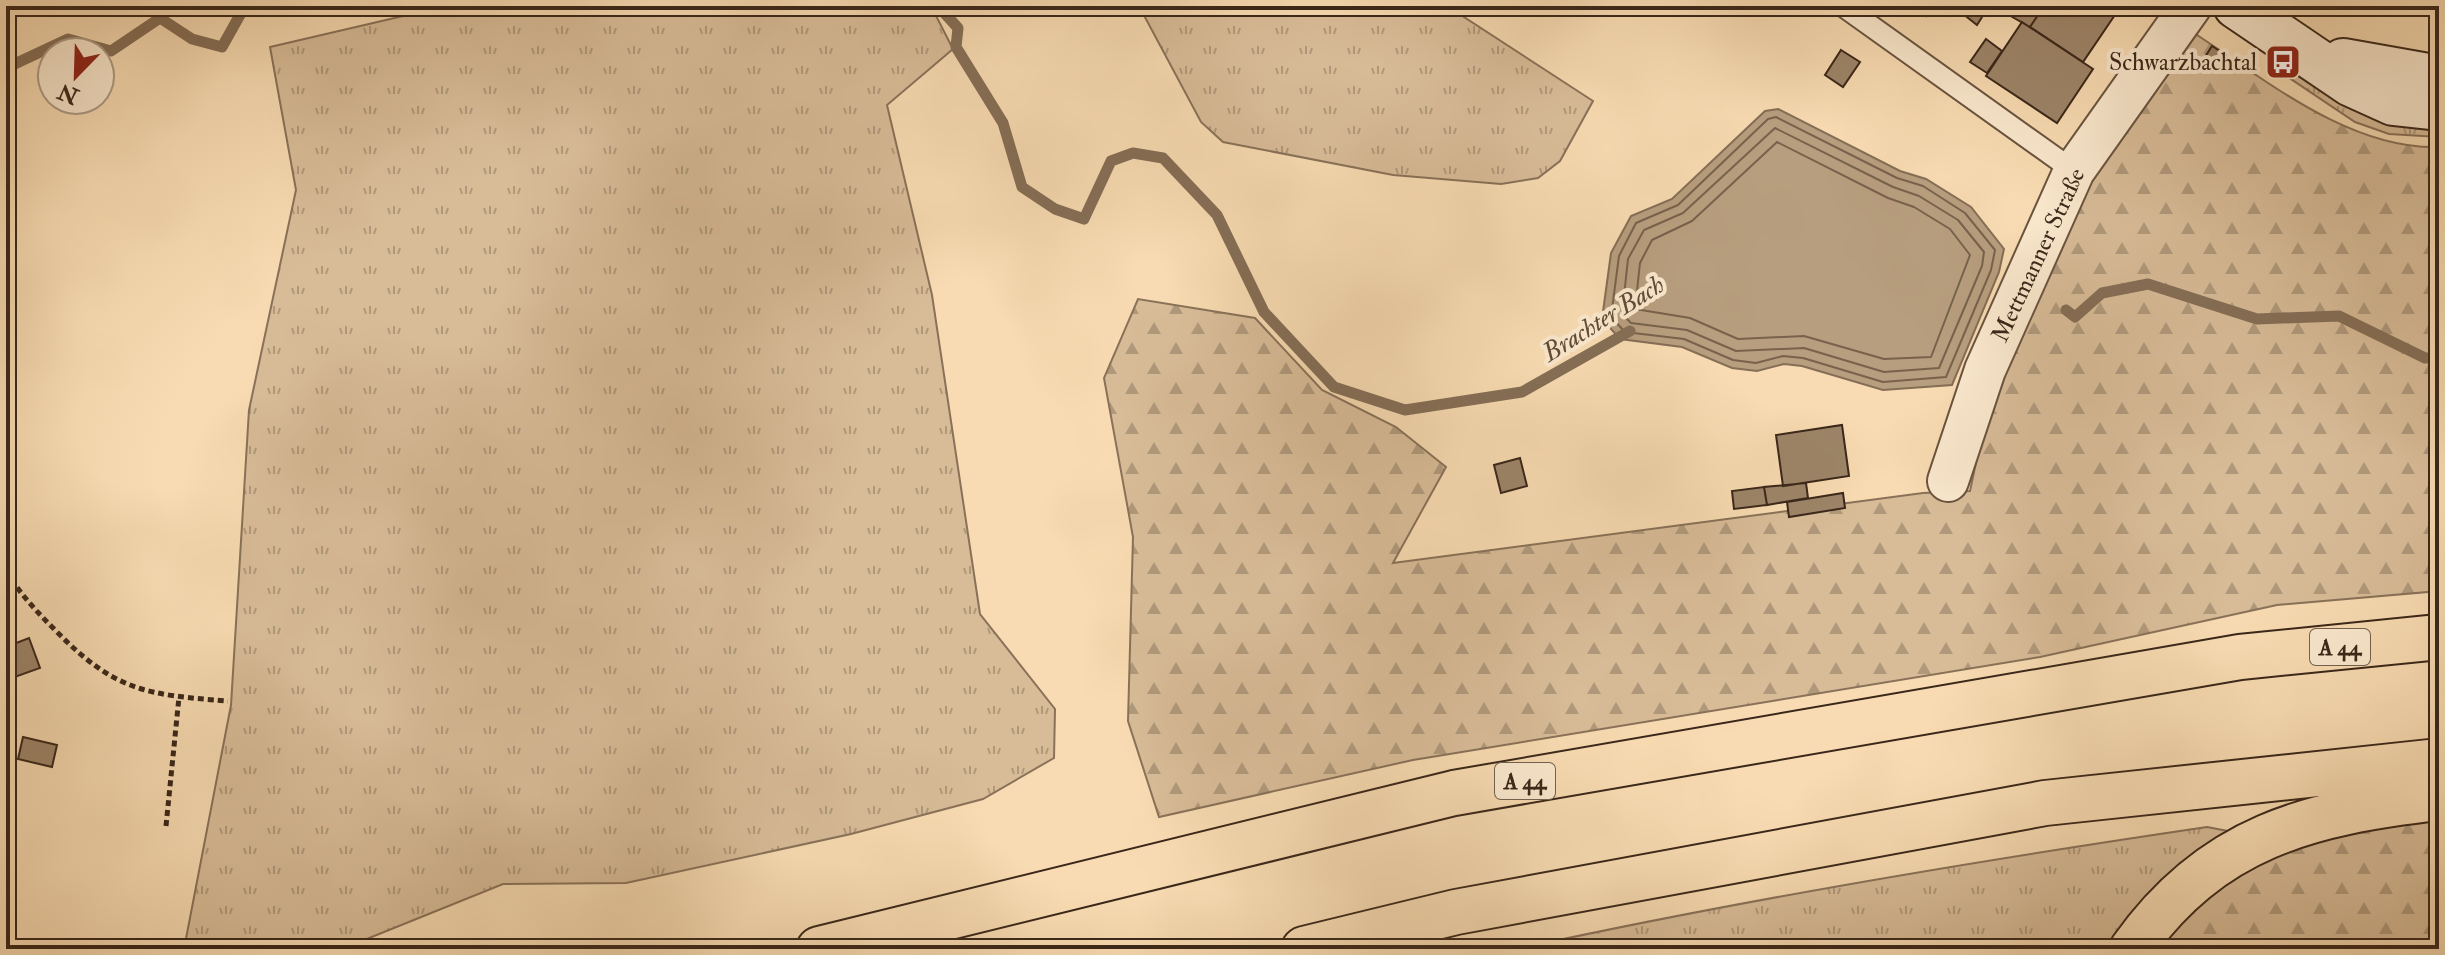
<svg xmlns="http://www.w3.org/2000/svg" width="2445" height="955" font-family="'IM FELL Double Pica',serif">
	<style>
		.grass { fill: url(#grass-tufts); stroke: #897259; stroke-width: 2 }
		.forest { fill: url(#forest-firs); stroke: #897259; stroke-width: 2 }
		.water { fill: #b79e7e; stroke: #856e56; stroke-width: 2 }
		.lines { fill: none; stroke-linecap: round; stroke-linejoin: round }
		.shore { stroke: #78624c; stroke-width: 2 }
		.stream { stroke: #856e56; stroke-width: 11 }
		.building { fill: #9d8569; stroke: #3a271a; stroke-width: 2 }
		.lane-casing { stroke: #6a5440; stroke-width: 24 }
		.street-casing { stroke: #6a5440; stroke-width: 44 }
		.secondary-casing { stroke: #3a271a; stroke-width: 48 }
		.highway-casing { stroke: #3a271a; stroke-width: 48 }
		.path { stroke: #3a271a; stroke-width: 5; stroke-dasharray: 6 4; stroke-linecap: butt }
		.lane { stroke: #fae8cd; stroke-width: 20 }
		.street { stroke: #fae8cd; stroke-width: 40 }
		.secondary { stroke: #fae8cd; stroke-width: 44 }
		.highway { stroke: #f8dbb2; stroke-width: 44 }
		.labels { text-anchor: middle; stroke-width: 8; stroke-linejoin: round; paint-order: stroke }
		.shield { fill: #fae8cd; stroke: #746150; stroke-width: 2 }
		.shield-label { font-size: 22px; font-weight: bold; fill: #3a271a }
		.poi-label { font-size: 24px; fill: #3a271a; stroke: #fae8cd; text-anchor: end }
		.street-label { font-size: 24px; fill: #3a271a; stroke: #fae8cd }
		.water-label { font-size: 26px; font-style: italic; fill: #604b38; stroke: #fae8cd }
	</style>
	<defs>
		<pattern id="grass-tufts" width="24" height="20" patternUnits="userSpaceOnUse" patternTransform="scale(2)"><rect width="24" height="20" fill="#d8bc98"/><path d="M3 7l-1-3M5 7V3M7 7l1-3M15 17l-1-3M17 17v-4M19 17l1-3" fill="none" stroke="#b0997b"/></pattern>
		<pattern id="forest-firs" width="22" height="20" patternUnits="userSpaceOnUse" patternTransform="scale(2)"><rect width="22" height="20" fill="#d8bc98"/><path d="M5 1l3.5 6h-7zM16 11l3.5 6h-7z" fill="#b0997b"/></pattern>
	</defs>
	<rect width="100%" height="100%" fill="#f8dbb2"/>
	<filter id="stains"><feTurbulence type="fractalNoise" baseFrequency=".0025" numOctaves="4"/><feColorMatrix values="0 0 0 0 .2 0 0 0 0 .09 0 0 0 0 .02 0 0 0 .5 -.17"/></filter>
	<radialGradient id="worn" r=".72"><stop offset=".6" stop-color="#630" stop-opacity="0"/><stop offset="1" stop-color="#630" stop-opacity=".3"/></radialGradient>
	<path class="grass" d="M446,6h485l22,43 -66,56 45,190 48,319 75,95 -1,49 -71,41 -132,35 -225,49 -123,1 -161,65h-158l47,-244 18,-295 47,-220 -26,-143z
		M1139,6h308l146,95 -33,60 -22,17 -37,6 -108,-9 -170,-33 -22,-20z
		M2295,67l144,54v16l-50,-3 -34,-12 -76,-51z
		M2207,827l21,4 -47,35 -69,83h-595c228,-50 459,-88 690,-122z"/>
	<path class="forest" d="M2194,33c72,47 156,117 245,114v444l-162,14 -237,52 -627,103 -254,57 -31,-96 5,-184 -29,-159 34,-79 117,19 67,72 74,37 50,40 -53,96 530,-70 47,-2 23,-108 90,-207z
		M2439,812v137h-286l13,-21 128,-93z"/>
	<path class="water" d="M1778,109l122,62 26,8 45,28 33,42 -5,23 -47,113 -69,5 -81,-24 -18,-2 -27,7 -25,-3 -50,-21 -62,-8 -18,-20 9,-66 20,-37 41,-17 93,-88z"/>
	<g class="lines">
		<path class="shore" d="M1776,117l121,61 26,8 42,27 30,37 -4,20 -45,107 -63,5 -80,-24 -20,-2 -27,7 -23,-3 -49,-21 -59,-7 -14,-15 8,-61 17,-33 42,-18 90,-86z
			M1775,128l118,59 26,9 39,24 26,32 -2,14 -43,102 -55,4 -80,-24 -68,3 -49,-21 -56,-7 -9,-9 6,-55 16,-29 39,-17z
			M1777,142l111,56 26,9 36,22 20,26 -39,102 -47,2 -80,-23 -66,3 -48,-21 -55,-9 5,-46 12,-23 40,-19z"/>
		<path class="stream" d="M938,6l20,22 -2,19 47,76 19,64 33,22 29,10 27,-58 22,-8 30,5 54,57 47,97 70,75 71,23 117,-18 108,-61
			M6,68l62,-29 43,12 49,-33 32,21 30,8 23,-41
			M2066,310l9,7 27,-24 46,-9 109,35 82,-3 86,42h14"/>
	</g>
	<path class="building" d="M1911,6h21l-6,10z
		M1953,6h36l-12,19z
		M1993,6h38l9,6 -10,15z
		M2044,6h77l-38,56 -53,-35z
		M2022,22l71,47 -36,54 -71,-47z
		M1986,39l16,12 -15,22 -17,-11z
		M2212,46l20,13 -7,11 -20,-13z
		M1841,50l19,12 -17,25 -18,-12z
		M1842,425l7,51 -66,10 -7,-51z
		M1520,458l7,28 -26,7 -7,-28z
		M1806,483l2,15 -41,7 -3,-18z
		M1764,487l3,18 -33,4 -2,-18z
		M1843,493l2,15 -56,9 -2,-15z
		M29,638l11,30 -28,10 -6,-31z
		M23,737l34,8 -5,22 -34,-8z"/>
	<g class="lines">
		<defs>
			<path id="lane" d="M1843,6l231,165"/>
			<path id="street" d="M1948,481l37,-111 89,-199 117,-165"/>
			<path id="secondary" d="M2236,6l115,78 42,19 46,5
				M2343,61l96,17"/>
			<path id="highway" d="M819,949l635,-156 786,-136 199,-20
				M1304,949l152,-37 589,-109 394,-42
				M2132,949c80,-113 177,-136 307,-151"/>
		</defs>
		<use href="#lane" class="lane-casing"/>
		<use href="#street" class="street-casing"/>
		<use href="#secondary" class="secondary-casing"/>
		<use href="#highway" class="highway-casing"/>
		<path class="path" d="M6,571c14,23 32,42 51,61 58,59 90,63 171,69
			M166,826l13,-129"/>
		<use href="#lane" class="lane"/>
		<use href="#street" class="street"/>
		<use href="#secondary" class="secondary"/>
		<use href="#highway" class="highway"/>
	</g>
	<defs>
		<symbol id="bus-square" viewBox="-11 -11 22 22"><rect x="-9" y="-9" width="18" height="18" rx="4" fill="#8f2418" stroke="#fae8cd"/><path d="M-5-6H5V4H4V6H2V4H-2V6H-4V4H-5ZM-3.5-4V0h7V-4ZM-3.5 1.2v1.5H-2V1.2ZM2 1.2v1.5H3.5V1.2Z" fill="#fff"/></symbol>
	</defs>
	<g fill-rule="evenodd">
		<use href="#bus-square" x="2263" y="42" width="40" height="40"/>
	</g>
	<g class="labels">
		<g class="shield">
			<rect x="2310" y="629" width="60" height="36" rx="6"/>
			<rect x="1495" y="763" width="60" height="36" rx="6"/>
		</g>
		<g class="shield-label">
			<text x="2340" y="655">A 44</text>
			<text x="1525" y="789">A 44</text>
		</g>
		<g class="poi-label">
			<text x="2257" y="70">Schwarzbachtal</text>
		</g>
		<g class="street-label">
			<text transform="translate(2038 255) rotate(-65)" y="8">Mettmanner Straße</text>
		</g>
		<g class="water-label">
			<text transform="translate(1603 318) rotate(-32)" y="9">Brachter Bach</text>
		</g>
	</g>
	<rect width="2445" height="955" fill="none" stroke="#f8dbb2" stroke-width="32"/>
	<rect x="8" y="8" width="2429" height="939" fill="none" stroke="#3a271a" stroke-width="4"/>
	<rect x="16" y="16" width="2413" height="923" fill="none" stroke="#3a271a" stroke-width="2"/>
	<g transform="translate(76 76) rotate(203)"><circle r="38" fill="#fae8cd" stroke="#ad9b85" stroke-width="2"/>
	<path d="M0-6L14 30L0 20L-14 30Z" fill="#8f2418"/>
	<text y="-12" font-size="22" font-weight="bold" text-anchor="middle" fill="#3a271a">N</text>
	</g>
	<rect width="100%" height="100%" filter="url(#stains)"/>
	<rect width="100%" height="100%" fill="url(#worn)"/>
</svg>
